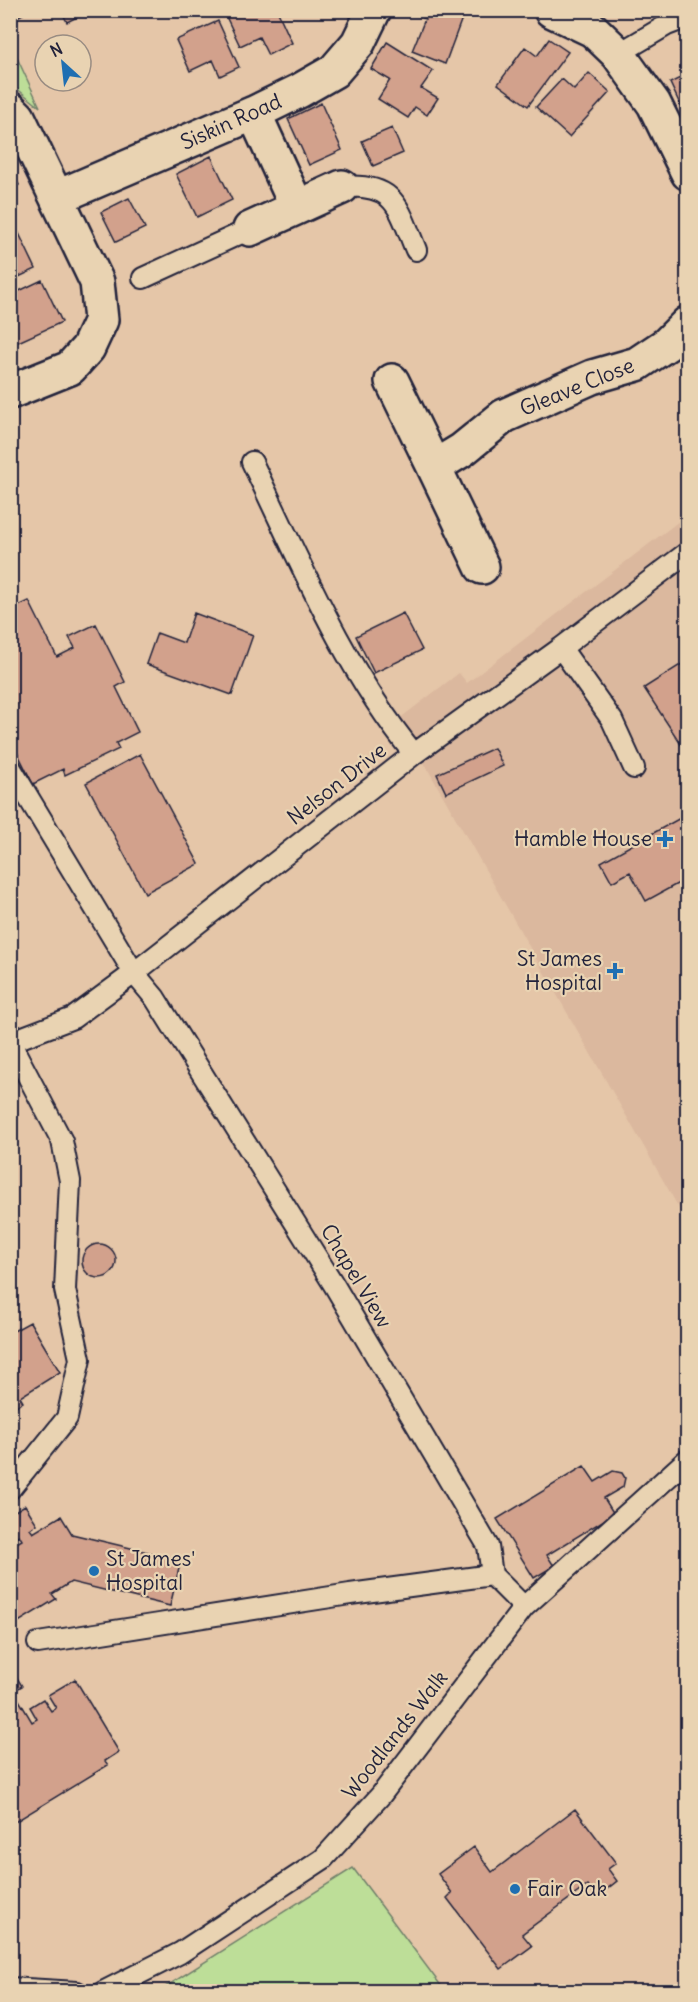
<svg xmlns="http://www.w3.org/2000/svg" width="698" height="2002" font-family="Delius,sans-serif">
	<style>
		.built { fill: #dbb89e }
		.green { fill: #bdde98; stroke: #70806a; stroke-width: 1.5 }
		.building { fill: #d2a18c; stroke: #22223b; stroke-width: 1.5 }
		.lines { fill: none; stroke-linecap: round; stroke-linejoin: round }
		.lane-casing { stroke: #22223b; stroke-width: 24 }
		.street-casing { stroke: #22223b; stroke-width: 38 }
		.lane { stroke: #e9d3b2; stroke-width: 20 }
		.street { stroke: #e9d3b2; stroke-width: 33 }
		.poi-dot { fill: #1f6fb2; stroke: #e9d3b2; stroke-width: 2 }
		.labels { text-anchor: middle; stroke-width: 4.5; stroke-linejoin: round; paint-order: stroke }
		.street-label { font-size: 21px; fill: #22223b; stroke: #e9d3b2 }
		.poi-label { font-size: 21px; fill: #22223b; stroke: #e9d3b2; text-anchor: end }
	</style>
	<rect width="100%" height="100%" fill="#e5c6a8"/>
	<filter id="ink" filterUnits="userSpaceOnUse"><feTurbulence type="fractalNoise" baseFrequency=".0167" numOctaves="2"/><feDisplacementMap in="SourceGraphic" scale="12" xChannelSelector="R" yChannelSelector="G"/><feConvolveMatrix kernelMatrix="1 2 1 2 8 2 1 2 1" color-interpolation-filters="sRGB"/></filter>
	<g filter="url(#ink)">
		<path class="built" d="M687,515v707l-288,-503 60,-46 8,10z"/>
		<path class="green" d="M11,45l29,62 -29,-23z
			M353,1868l92,123h-286z"/>
		<path class="building" d="M10,10h20l-20,11z
			M61,10h30l-24,12z
			M223,10h54l15,33 -24,12 -9,-18 -19,9z
			M408,10h57l-20,54 -33,-13 13,-32z
			M218,21l21,46 -19,9 -7,-16 -23,11 -14,-31z
			M549,39l19,13 -40,54 -30,-22 27,-37 12,9z
			M387,42l46,29 -12,17 17,10 -11,17 -12,-8 -7,11 -30,-19 12,-19 -19,-11z
			M589,73l21,19 -41,45 -33,-30 26,-28 12,11z
			M688,74v47l-18,-38z
			M321,103l21,47 -33,15 -21,-46z
			M392,128l11,25 -30,13 -11,-25z
			M211,156l21,44 -35,17 -21,-43z
			M10,168l9,17 -9,4z
			M129,198l16,30 -29,14 -15,-30z
			M15,225l21,44 -26,12v-53z
			M42,280l20,42 -46,21 -6,-12v-45l5,7z
			M29,601l28,56 18,-9 -6,-11 27,-13 29,58 -9,5 22,45 -22,11 3,6 -54,26 -2,-6 -30,15 -23,-46v-128z
			M194,613l59,22 -21,60 -86,-31 11,-31 27,10z
			M403,613l19,37 -48,23 -18,-37z
			M688,660v95l-44,-67z
			M494,748l9,18 -57,27 -9,-19z
			M140,754l59,110 -54,29 -59,-110z
			M688,802v76l-42,23 -16,-29 -18,10 -11,-20 83,-46z
			M82 1261a17 17 0 1 1 34 0a17 17 0 1 1-34 0Z
			M30,1322l30,50 -40,25 3,5 -13,8v-77z
			M584,1466l11,16 18,-11 9,2 3,5 -2,9 -19,11 10,16 -67,41 7,11 -20,12 -37,-59z
			M25,1505l12,19 -7,5 3,4 28,-17 11,18 109,26 -11,46 -99,-24 -19,12 4,5 -44,27 -2,-79 12,-7 -3,-5 -6,3 -3,-4v-20z
			M11,1668l11,18 -12,7v-25z
			M75,1679l44,73 -14,9 3,4 -98,60v-120l9,-5 13,22 5,-3 -7,-12 13,-8 8,12 5,-3 -8,-13z
			M575,1809l41,54 -8,6 9,12 -20,16 -9,-12 -66,49 10,12 -31,23 -54,-71 5,-5 -14,-19 36,-27 18,25z"/>
		<g class="lines">
			<defs>
				<path id="lane" d="M618,54l49,-29 21,-8
					M342,187c54,-4 56,20 74,63
					M143,278l107,-49
					M252,462c48,100 92,206 162,292
					M561,648l51,72 22,48
					M10,767l124,206 21,25 179,287 154,261 4,29 32,32
					M10,1042l63,-24 61,-45 280,-219 147,-106 127,-96
					M10,1042l52,99 8,40 -5,109 15,69 -13,59 -57,71
					M38,1643l312,-49 142,-19
					M10,1988l67,4
					M103,1992l77,-39 143,-94 58,-64 143,-188 164,-148"/>
				<path id="street" d="M551,10l42,20 25,24 36,50 34,69
					M10,109l8,8 79,165 4,38 -13,28 -18,20 -60,24
					M254,113l43,94
					M58,197l196,-84 45,-22 35,-20 24,-28 16,-33
					M250,229l92,-42
					M392,381l42,86
					M482,567l-48,-100 28,-17 42,-34 88,-39 45,-13 30,-20 21,-21"/>
			</defs>
			<use href="#lane" class="lane-casing"/>
			<use href="#street" class="street-casing"/>
			<use href="#lane" class="lane"/>
			<use href="#street" class="street"/>
		</g>
	</g>
	<g class="poi-dot">
		<path d="M662 830h6v6h6v6h-6v6h-6v-6h-6v-6h6z"/>
		<path d="M612 962h6v6h6v6h-6v6h-6v-6h-6v-6h6z"/>
		<circle cx="94" cy="1571" r="6"/>
		<circle cx="515" cy="1889" r="6"/>
	</g>
	<g class="labels">
		<g class="street-label">
			<text transform="translate(231 122) rotate(-24)" y="7">Siskin Road</text>
			<text transform="translate(577 387) rotate(-22)" y="7">Gleave Close</text>
			<text transform="translate(337 784) rotate(-38)" y="7">Nelson Drive</text>
			<text transform="translate(356 1276) rotate(59)" y="7">Chapel View</text>
			<text transform="translate(395 1735) rotate(-52)" y="7">Woodlands Walk</text>
		</g>
		<g class="poi-label">
			<text x="652" y="846">Hamble House</text>
			<text x="602" y="966">St James<tspan x="602" dy="24">Hospital</tspan></text>
			<text x="106" y="1566" text-anchor="start">St James'<tspan x="106" dy="24">Hospital</tspan></text>
			<text x="527" y="1896" text-anchor="start">Fair Oak</text>
		</g>
	</g>
	<rect width="698" height="2002" fill="none" stroke="#e9d3b2" stroke-width="36"/>
	<rect x="18" y="18" width="662" height="1966" fill="none" stroke="#22223b" stroke-width="2" filter="url(#ink)"/>
	<g transform="translate(63 63) rotate(333)"><circle r="28" fill="#e9d3b2" stroke="#998c82" stroke-width="1.5"/>
	<path d="M0-4.5L10 22L0 15L-10 22Z" fill="#1f6fb2"/>
	<text y="-9" font-size="16" font-weight="bold" text-anchor="middle" fill="#22223b">N</text>
	</g>
</svg>
